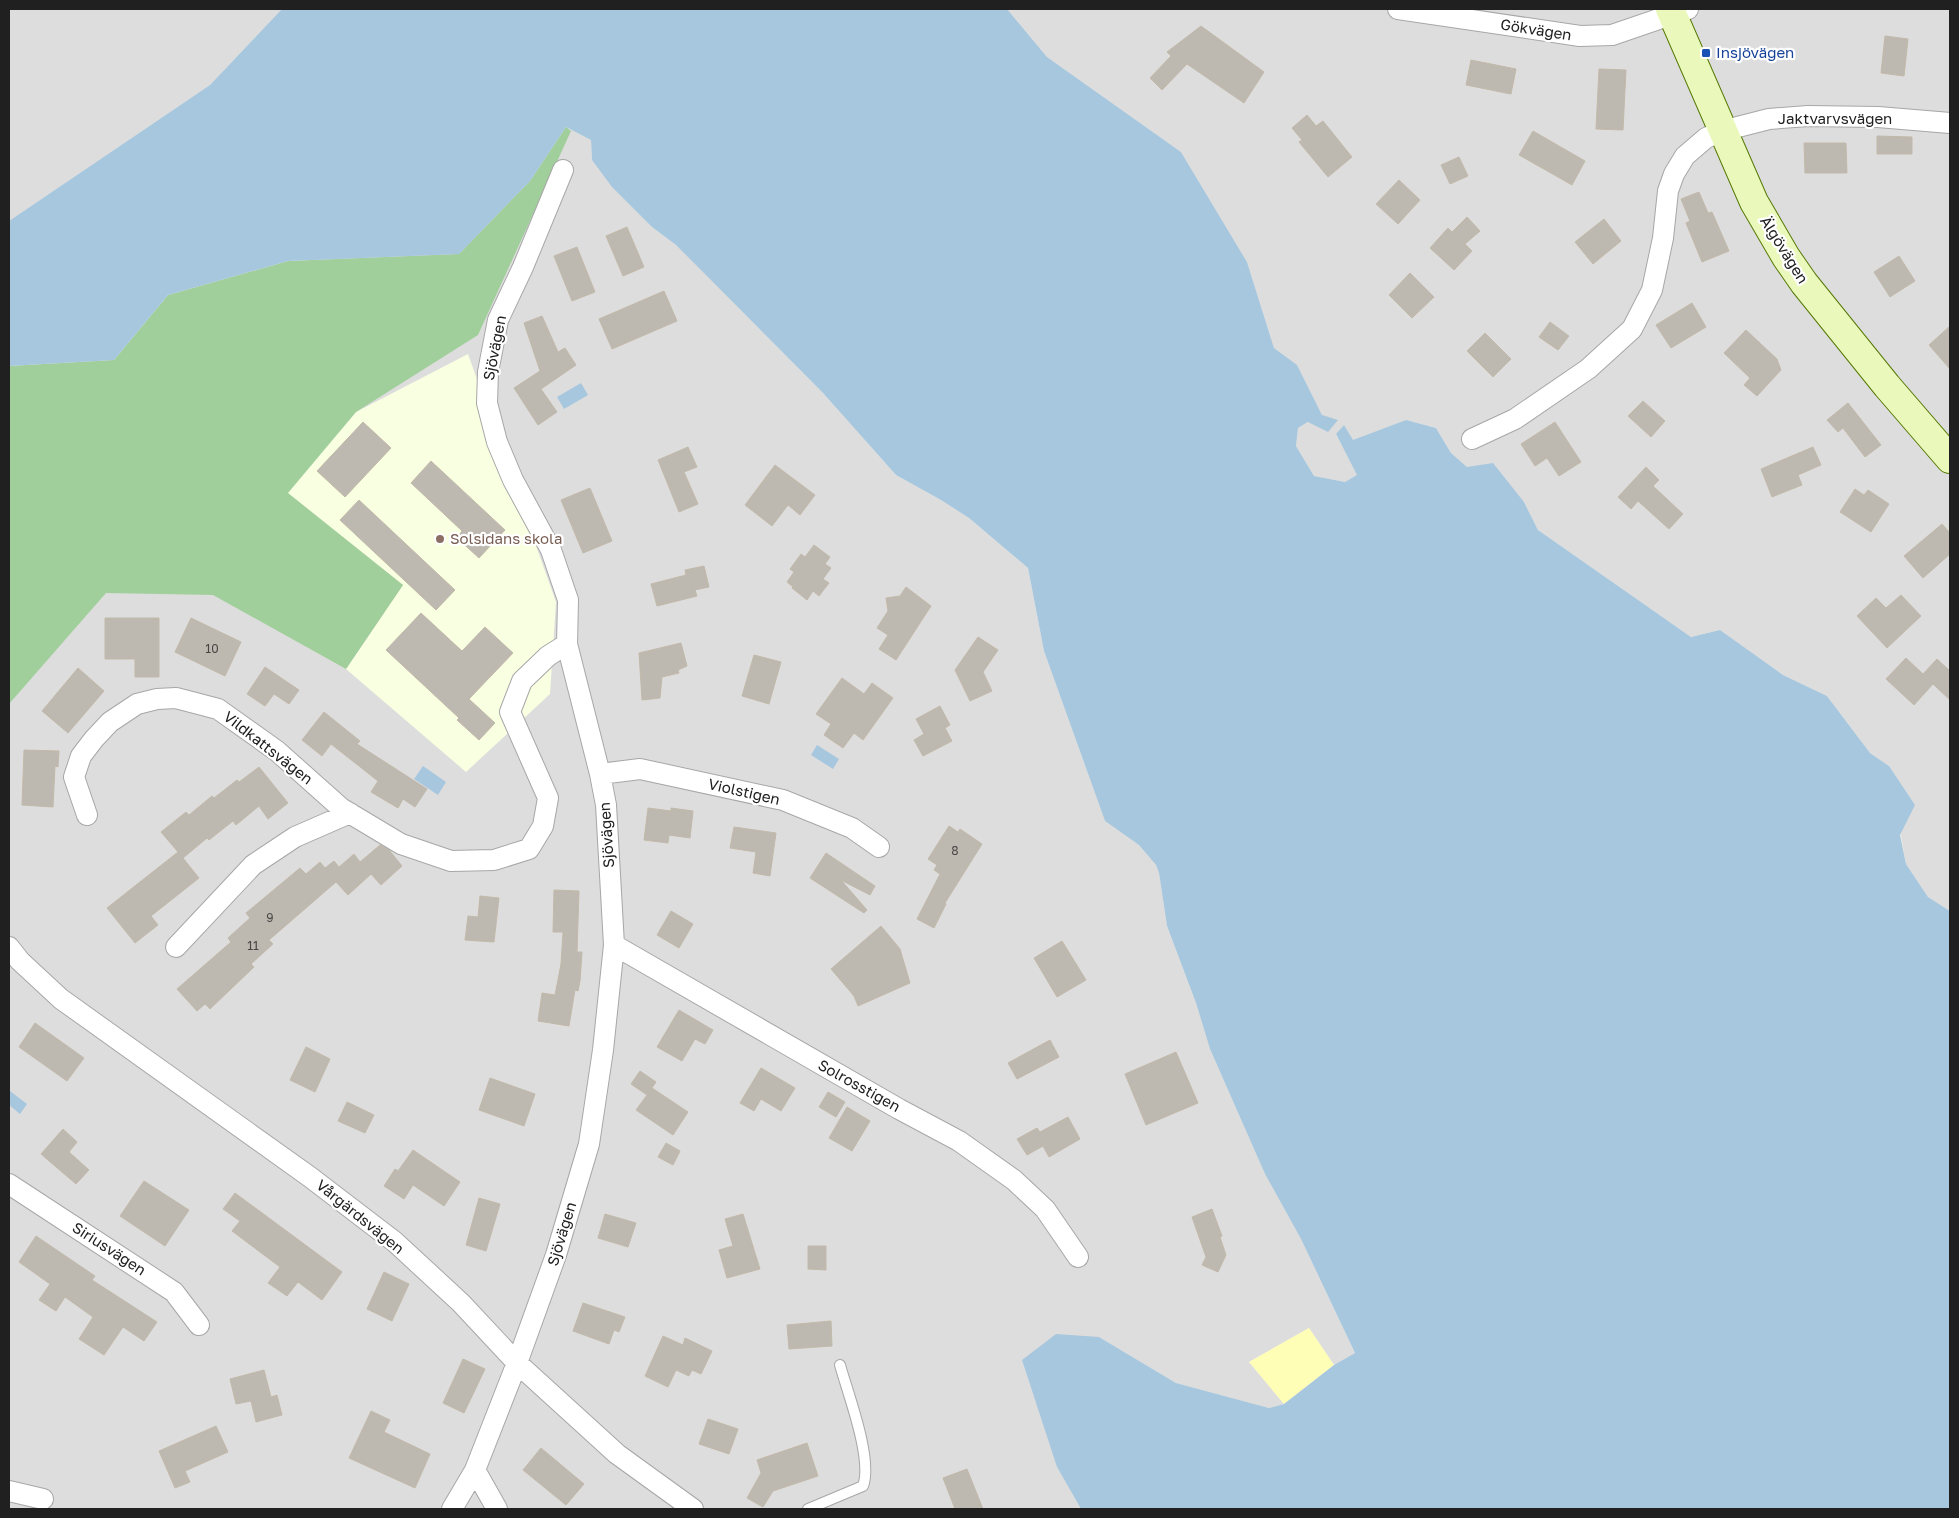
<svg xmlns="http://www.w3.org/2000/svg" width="1959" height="1518" font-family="'Golos Text',sans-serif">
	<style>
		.residential { fill: #dedddd }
		.education { fill: #f9ffe1 }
		.forest { fill: #a0cf9b }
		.sand { fill: #fffeb6 }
		.water { fill: #a7c7de }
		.building { fill: #bdb8b0; stroke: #c2b9a9 }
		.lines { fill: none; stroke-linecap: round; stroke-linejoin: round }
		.lane-casing { stroke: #a7a7a7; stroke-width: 12 }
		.street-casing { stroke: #a7a7a7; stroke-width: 22 }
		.secondary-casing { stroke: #557905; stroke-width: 30 }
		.lane { stroke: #fff; stroke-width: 10 }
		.street { stroke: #fff; stroke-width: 20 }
		.secondary { stroke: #eaf9bb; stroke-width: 28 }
		.transit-dot { fill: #1a4fb4; stroke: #fff; stroke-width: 2 }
		.education-dot { fill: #8d6e63; stroke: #fff; stroke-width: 2 }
		.labels { text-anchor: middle; stroke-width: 4.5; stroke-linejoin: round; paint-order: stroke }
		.number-label { font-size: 12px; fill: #474644 }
		.street-label { font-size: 15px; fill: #202020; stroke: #fff }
		.transit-label { font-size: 15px; fill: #164399; stroke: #fff; text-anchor: start }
		.education-label { font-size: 15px; fill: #785e54; stroke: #fff; text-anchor: start }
	</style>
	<rect width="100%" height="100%" fill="#f0efe6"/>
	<path class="residential" d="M9,9h273l-72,76 -201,136z
		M1007,9h943v902l-22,-14 -22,-33 -17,-98 -19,-13 -43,-57 -44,-21 -63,-45 -29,7 -153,-107 -14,-28 -57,-35 -16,-14 -15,-25 -30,-8 -53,21 -9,-16 -8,10 22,40 -13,7 -31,-6 -18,-30 2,-18 24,-13 -25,-49 -23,-18 -27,-86 -66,-110 -134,-95z
		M566,127l25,13 1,20 60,67 24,18 147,148 73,82 45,25 28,18 59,50 16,83 61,170 34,24 17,20 3,8 8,53 29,77 14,46 55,125 36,65 54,114 -21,12 -25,-37 -60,34 35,42 -15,4 -93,-25 -77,-46 -42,130 24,42h-1072v-1143l105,-6z"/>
	<path class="education" d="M468,354l88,248 -6,92 -84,78 -120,-103 57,-84 -116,-92 69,-81z"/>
	<path class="forest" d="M566,127l5,4 -93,204 -122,77 -68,81 115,92 -57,84 -133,-74 -107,-2 -97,111v-338l105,-6 54,-65 120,-34 171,-7 71,-73z"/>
	<path class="sand" d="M1309,1328l25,37 -50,39 -35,-42z"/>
	<path class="water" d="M282,9h725l40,48 134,95 66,110 27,86 23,17 25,50 16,5 -10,12 -20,-10 -10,6 -2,18 18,30 31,6 12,-7 -21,-41 8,-9 9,15 53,-20 30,8 15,25 16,14 26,-4 31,39 14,28 153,107 29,-7 63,45 44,21 43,57 19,13 26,39 -15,30 6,29 22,33 22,14v598h-869l-24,-42 -35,-107 34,-26 43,3 77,46 93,25 15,-4 50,-39 21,-12 -54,-114 -36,-65 -55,-125 -14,-46 -29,-77 -8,-53 -3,-8 -17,-20 -34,-24 -61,-170 -16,-83 -59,-50 -28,-18 -45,-25 -73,-82 -147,-148 -24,-18 -40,-40 -20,-27 -1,-20 -25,-13 -36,54 -71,73 -171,7 -120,34 -54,65 -105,6v-145l201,-136z
		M581,383l7,12 -24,14 -7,-12z
		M817,745l22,14 -6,10 -22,-14z
		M423,766l23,16 -8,13 -24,-16z
		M10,1091l17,13 -7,10 -11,-9z"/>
	<path class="building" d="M1201,26l63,46 -20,31 -57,-39 -25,26 -12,-12 21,-22 -4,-4z
		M1885,36l23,3 -4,37 -23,-3z
		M1471,60l45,9 -5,25 -45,-9z
		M1599,69l27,1 -3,60 -27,-1z
		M1307,115l9,11 7,-5 29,36 -24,20 -29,-35 3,-2 -10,-12z
		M1533,131l52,30 -13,24 -53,-30z
		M1877,136l35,1v17h-35z
		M1804,143h42l1,30h-42z
		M1459,157l9,19 -18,8 -9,-19z
		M1399,180l21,20 -22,24 -22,-20z
		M1699,192l9,21 4,-1 17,39 -27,11 -16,-39 4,-2 -9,-22z
		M1467,217l13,14 -15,13 7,7 -18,19 -24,-22 18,-20 4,4z
		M1604,219l17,22 -28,23 -18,-22z
		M627,227l17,40 -21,9 -17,-40z
		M577,247l18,45 -23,9 -18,-45z
		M1899,256l16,25 -25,16 -16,-25z
		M1410,273l24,24 -22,21 -23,-23z
		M664,291l13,30 -65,28 -13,-30z
		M1692,303l14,24 -35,21 -15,-23z
		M542,316l16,36 7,-4 11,17 -35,24 16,23 -19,13 -24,-37 26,-17 -16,-48z
		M1550,322l19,14 -11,14 -19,-13z
		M1950,326v43l-21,-24z
		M1746,330l31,29 4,11 -24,26 -13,-11 6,-7 -26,-25z
		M1485,333l26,26 -18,18 -26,-26z
		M1643,401l22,20 -14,16 -23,-21z
		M1848,403l33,42 -16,12 -22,-29 -5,4 -11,-12z
		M363,422l28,26 -46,49 -28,-26z
		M1555,422l26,40 -22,14 -12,-18 -12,8 -14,-22z
		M688,447l9,20 -13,5 14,32 -19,8 -21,-52z
		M1813,447l8,18 -23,10 4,10 -30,12 -11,-28z
		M431,461l74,69 -26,28 -22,-20 5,-7 -51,-48z
		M775,465l40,30 -15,20 -12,-10 -16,21 -27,-21z
		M1646,467l13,13 -6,6 30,28 -14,15 -31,-28 -7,8 -13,-12z
		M590,488l22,53 -29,12 -22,-53z
		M1855,489l9,6 4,-5 21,14 -18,28 -31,-20z
		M359,500l96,90 -19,20 -96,-90z
		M1942,524l8,9v21l-27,24 -19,-22z
		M814,545l16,12 -5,7 6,4 -8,11 6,4 -10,13 -6,-5 -6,9 -15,-12 1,-1 -6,-5 7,-10 -4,-3 11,-15 4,3z
		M704,566l5,21 -14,3 2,6 -40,10 -6,-22 35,-9 -1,-5z
		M906,587l25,19 -35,54 -17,-11 9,-14 -11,-7 11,-17 -2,-13 14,-2z
		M1901,595l20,21 -34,32 -30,-32 19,-18 10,10z
		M421,613l41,38 23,-24 28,26 -44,46 26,24 -16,17 -22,-20 2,-2 -73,-68z
		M105,618h54v59h-24v-18h-30z
		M191,618l50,24 -16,34 -50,-24z
		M978,637l20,13 -15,22 9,19 -22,10 -15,-31z
		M681,643l6,23 -9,4 1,3 -17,4 -2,21 -18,2 -3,-47z
		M754,655l27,7 -12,42 -27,-8z
		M1906,658l17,16 14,-15 13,12v29l-17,-16 -19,21 -28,-26z
		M265,667l34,23 -10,14 -15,-10 -9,12 -18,-12z
		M78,668l26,23 -36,42 -26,-22z
		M842,678l22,16 8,-11 21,15 -30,42 -9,-7 -11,15 -19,-13 7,-11 -15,-10z
		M940,706l10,19 -5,3 7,13 -29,15 -9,-16 10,-6 -8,-15z
		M324,712l36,29 -3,3 70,45 -12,18 -12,-8 -5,9 -27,-16 7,-11 -47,-37 -9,12 -20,-16z
		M24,750l35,1 -1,16 -3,-1 -2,41 -31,-2z
		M259,767l29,36 -20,16 -9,-13 -23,19 -3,-4 -24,19 -2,-2 -24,20 16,20 -48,38 7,9 -23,18 -28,-35 71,-56 -17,-20 25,-20 3,3 23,-19 2,2 23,-18 2,2z
		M648,808l23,3v-3l22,3 -3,27 -21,-3 -1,8 -24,-3z
		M949,826l9,6 2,-3 22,15 -37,59 1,1 -12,24 -17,-9 23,-45 -6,-4 3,-5 -9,-6z
		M734,827l42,6 -6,43 -17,-3 3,-21 -26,-4z
		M380,845l9,5 13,16 -21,19 -10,-11 -23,21 -12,-13 -67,58 4,4 -22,20 3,3 -44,42 -5,-5 -8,7 -20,-22 54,-47 -3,-4 22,-20 -4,-5 54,-45 6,6 14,-12 5,6 9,-7 5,6 15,-13 6,8z
		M826,853l49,33 -5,9 -29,-15 26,30 -3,3 -54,-35z
		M554,890l25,1 -2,61h5l-2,29 -2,10 -3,-1 -6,36 -31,-5 4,-28 13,2 6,-31 2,-32h-10z
		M480,896l19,2 -5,44 -29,-2 3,-24 10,1z
		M671,911l22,13 -14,24 -22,-13z
		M881,926l19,23 10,34 -52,23 -4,-10 -23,-27z
		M1062,941l24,39 -29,17 -23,-39z
		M679,1010l34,20 -8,14 -10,-5 -13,22 -25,-14z
		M35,1023l49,35 -17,23 -48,-34z
		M1050,1040l9,17 -42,22 -9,-16z
		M306,1047l24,12 -15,33 -25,-12z
		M1176,1052l22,51 -52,22 -21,-51z
		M761,1068l34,20 -14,23 -20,-12 -7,12 -14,-8z
		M640,1071l16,11 -7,10 3,-4 36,24 -15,23 -37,-25 11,-15 -16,-11z
		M490,1078l45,16 -11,32 -45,-16z
		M828,1092l17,10 -9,15 -17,-10z
		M347,1102l27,13 -9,18 -27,-12z
		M847,1107l23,14 -18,30 -23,-13z
		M1068,1117l12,22 -31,18 -6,-11 -16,9 -10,-16 20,-11 3,4z
		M63,1129l14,13 -8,10 20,18 -13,14 -35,-30z
		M666,1143l14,8 -7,14 -15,-8z
		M413,1150l47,32 -16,24 -31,-21 -9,14 -20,-13 11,-17 3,2z
		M144,1181l45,29 -24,36 -45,-30z
		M235,1193l107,79 -20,28 -24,-18 -11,14 -19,-13 12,-16 -48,-36 8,-10 -17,-12z
		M479,1198l21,6 -14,47 -20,-6z
		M1212,1209l10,27 -2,1 6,18 -8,17 -16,-7 4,-8 -14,-40z
		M605,1214l31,9 -8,24 -30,-9z
		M743,1214l17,55 -33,9 -8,-28 14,-4 -8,-27z
		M36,1236l59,40 -3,4 65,42 -13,19 -21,-14 -19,28 -25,-16 14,-22 -28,-20 -9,14 -17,-11 11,-16 -31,-22z
		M808,1246h18v24l-18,-1z
		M384,1272l25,12 -17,37 -25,-12z
		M583,1303l42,14 -6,15 -5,-2 -5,14 -36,-13z
		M831,1321l1,25 -43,3 -2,-24z
		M663,1336l20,9 2,-7 27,13 -11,23 -9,-4 -3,6 -13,-6 -8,17 -23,-11z
		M463,1359l22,10 -21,44 -21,-10z
		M264,1370l7,27 6,-2 5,20 -26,7 -5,-21 -15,3 -6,-25z
		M371,1411l19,9 -6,12 46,22 -15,34 -66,-30z
		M708,1419l30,10 -9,25 -30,-10z
		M216,1426l12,26 -43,19 5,11 -15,6 -16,-37z
		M807,1443l11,33 -45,15 -10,16 -16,-9 14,-25 -4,-13z
		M541,1448l43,36 -18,21 -43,-35z
		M967,1469l16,40h-28l-12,-31z"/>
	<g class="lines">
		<defs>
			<path id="lane" d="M808,1509l55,-23c10,-27 -15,-92 -23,-121"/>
			<path id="street" d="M1398,9l182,27 32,-1 76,-26
				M1472,439l43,-20 73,-50 44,-40 20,-39 11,-52 5,-47 6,-17 11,-18 21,-18 16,-7 47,-12 39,-3 70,1 72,6
				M600,774l40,-5 143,31 69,28 27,19
				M87,815l-13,-38 7,-21 13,-17 16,-17 27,-18 20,-5 19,-1 42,11 59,42 64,57 60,36 50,17 43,-1 35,-11 14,-23 5,-28 -38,-86 12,-31 26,-25 19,-12
				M614,945l285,164 60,32 55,39 31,29 33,48
				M9,947l11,14 41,38 249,178 85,65 66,61 56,60 100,91 76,55
				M176,947l77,-82 42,-28 55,-24
				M9,1184l165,108 25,33
				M475,1470l22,39
				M9,1491l34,8
				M452,1509l23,-39 42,-107 39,-108 33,-111 14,-94 11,-105 -8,-140 -6,-31 -33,-130 1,-44 -17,-50 -38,-70 -16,-38 -10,-39 1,-31 10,-52 25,-53 40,-97"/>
			<path id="secondary" d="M1670,9l84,193 32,55 18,26 83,103 63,73"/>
		</defs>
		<use href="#lane" class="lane-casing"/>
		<use href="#street" class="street-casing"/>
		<use href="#secondary" class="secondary-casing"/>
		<use href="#lane" class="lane"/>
		<use href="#street" class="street"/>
		<use href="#secondary" class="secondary"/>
	</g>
	<rect class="transit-dot" x="1701" y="48" width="10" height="10" rx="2.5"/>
	<circle class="education-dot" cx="440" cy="539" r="5"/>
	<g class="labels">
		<g class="number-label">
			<text x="212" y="653">10</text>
			<text x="955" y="855">8</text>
			<text x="270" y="922">9</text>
			<text x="253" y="950">11</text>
		</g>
		<g class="street-label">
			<text transform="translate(1536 30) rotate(9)" y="5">Gökvägen</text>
			<text x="1835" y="124">Jaktvarvsvägen</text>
			<text transform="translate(1784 250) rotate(58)" y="5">Älgövägen</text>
			<text transform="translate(495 348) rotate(-79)" y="5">Sjövägen</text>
			<text transform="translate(268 748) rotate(38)" y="5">Vildkattsvägen</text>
			<text transform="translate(744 792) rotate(13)" y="5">Violstigen</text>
			<text transform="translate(607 835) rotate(-94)" y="5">Sjövägen</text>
			<text transform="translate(859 1086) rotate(29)" y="5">Solrosstigen</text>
			<text transform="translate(360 1217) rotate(39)" y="5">Vårgärdsvägen</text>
			<text transform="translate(562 1234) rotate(-73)" y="5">Sjövägen</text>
			<text transform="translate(109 1249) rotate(33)" y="5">Siriusvägen</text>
		</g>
		<g class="transit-label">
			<text x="1716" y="58">Insjövägen</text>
		</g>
		<g class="education-label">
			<text x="450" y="544">Solsidans skola</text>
		</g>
	</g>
	<rect width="1959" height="1518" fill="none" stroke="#202020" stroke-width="20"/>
</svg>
